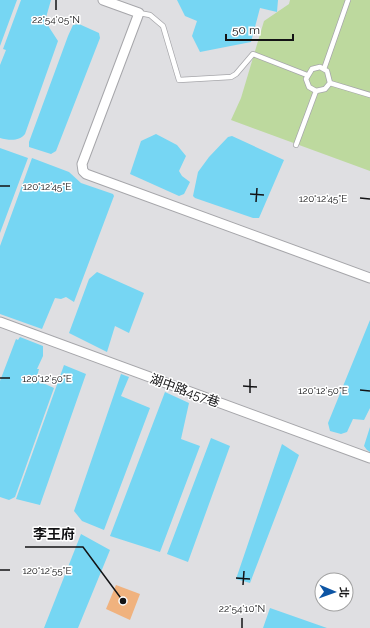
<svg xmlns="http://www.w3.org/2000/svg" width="370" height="628" font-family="Raleway,'Noto Sans TC',sans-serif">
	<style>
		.green { fill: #bdd99e }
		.water { fill: #76d6f3 }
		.building { fill: #f0b27e }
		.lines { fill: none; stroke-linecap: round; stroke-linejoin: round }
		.lane-casing { stroke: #a6a6aa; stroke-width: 6 }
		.street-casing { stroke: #a6a6aa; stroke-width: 11 }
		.lane { stroke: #fff; stroke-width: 4.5 }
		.street { stroke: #fff; stroke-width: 9 }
		.ticks { fill: none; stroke: #131315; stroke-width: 1.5 }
		.labels { text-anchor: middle; stroke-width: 3; stroke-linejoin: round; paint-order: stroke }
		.street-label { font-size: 13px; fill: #131315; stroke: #fff }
		.ticks-label { font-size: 10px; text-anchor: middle; fill: #131315; stroke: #fff; stroke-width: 3; stroke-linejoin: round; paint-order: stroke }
		.leader { fill: none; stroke: #131315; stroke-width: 1.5 }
		.callout-dot { fill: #131315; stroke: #fff; stroke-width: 1.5 }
		.callout-label { font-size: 14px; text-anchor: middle; font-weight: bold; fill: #131315; stroke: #fff; stroke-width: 3; stroke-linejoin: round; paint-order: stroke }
	</style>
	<rect width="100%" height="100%" fill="#dfdfe2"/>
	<path class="green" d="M290,0h80v171l-139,-51 10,-22 23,-77 25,-17z"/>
	<path class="water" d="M0,0h17l-17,46z
		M21,0h30l-6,21 13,20 -33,93c-6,8 -17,6 -25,4v-73l6,-15 -3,-1z
		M177,0h101l-1,12 -17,-4 -9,34 -51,10 -8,-16 5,-15 -12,-5z
		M79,24l20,9 1,5 -44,113 -5,3 -22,-7v-5l39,-106 5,-11z
		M156,134l21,11 9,11 -7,15 3,5 8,6 -6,12 -5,2 -49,-22 11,-33z
		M232,136l52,24 -25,58h-6l-58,-20 -2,-2 5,-24 11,-15 19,-20z
		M0,148l28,10 -28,75z
		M32,158l37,14 12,11 32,11 1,2 -40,106 -8,-5 -5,2 -6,-1 -13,31 -42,-15v-68z
		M97,272l47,21 -15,40 -14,-7 -8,26 -38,-19 20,-54z
		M370,320v88l-6,12 -11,-1 -6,13 -6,2 -11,-3 -2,-8z
		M20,337l23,9v10l-6,13h2l-3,11 18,8 -39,109 -6,3 -9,-3v-116l16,-42 2,1z
		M64,365l22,9 -46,131 -24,-6z
		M121,374l8,3 -8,19 29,12 -46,122 -22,-9 -8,-10z
		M165,392l24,11 -8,36 19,7 -40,106 -50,-16z
		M370,427v25l-3,-2 -3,-4z
		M211,438l19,8 -42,116 -21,-8z
		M282,444l17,11 -49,128 -14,-4z
		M81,534l29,16 -32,78h-34z
		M270,608l57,20h-64z"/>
	<path class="building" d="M116,585l24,9 -10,26 -24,-11z"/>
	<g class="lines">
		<defs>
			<path id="lane" d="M139,13l11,2 13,11 16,54 52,-3 5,-3 17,-20 54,21
				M324,69l24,-69
				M330,83l40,12
				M296,145l20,-54 9,-2 5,-6 -3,-12 -7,-4 -8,2 -6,10 3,8 7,4"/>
			<path id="street" d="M103,0l36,13 -57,151 1,7 3,3 284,104
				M0,322l370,136"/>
		</defs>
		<use href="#lane" class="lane-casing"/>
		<use href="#street" class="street-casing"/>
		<use href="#lane" class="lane"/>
		<use href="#street" class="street"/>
	</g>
	<path class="ticks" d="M56,10v-10M0,186h10M250,194l14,1M360,198l10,1M256,202l1,-14M0,378h10M243,386l14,1M360,390l10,1M250,393v-14M0,570h10M236,578l14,1M243,585l1,-14M242,628v-10"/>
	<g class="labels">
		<g class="street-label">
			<text transform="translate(185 390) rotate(20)" y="5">湖中路457巷</text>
		</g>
	</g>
	<g class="ticks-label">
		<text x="56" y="23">22°54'05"N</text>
		<text x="47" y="190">120°12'45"E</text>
		<text x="323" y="202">120°12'45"E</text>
		<text x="47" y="382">120°12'50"E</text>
		<text x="323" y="394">120°12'50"E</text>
		<text x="47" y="574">120°12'55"E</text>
		<text x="242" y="612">22°54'10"N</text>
	</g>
	<path class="leader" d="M123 601L83 547H25"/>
	<circle class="callout-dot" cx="123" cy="601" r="4"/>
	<g class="callout-label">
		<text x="54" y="539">李王府</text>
	</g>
	<g transform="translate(334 592) rotate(92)"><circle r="19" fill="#ffffff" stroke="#a1a1a1"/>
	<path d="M0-3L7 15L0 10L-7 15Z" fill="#0d55a4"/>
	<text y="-6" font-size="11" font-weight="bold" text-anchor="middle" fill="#131315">北</text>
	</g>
	<path d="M226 34v6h67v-6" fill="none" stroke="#131315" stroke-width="2"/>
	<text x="232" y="34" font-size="12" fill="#131315" stroke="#ffffff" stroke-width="3" paint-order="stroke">50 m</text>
</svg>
